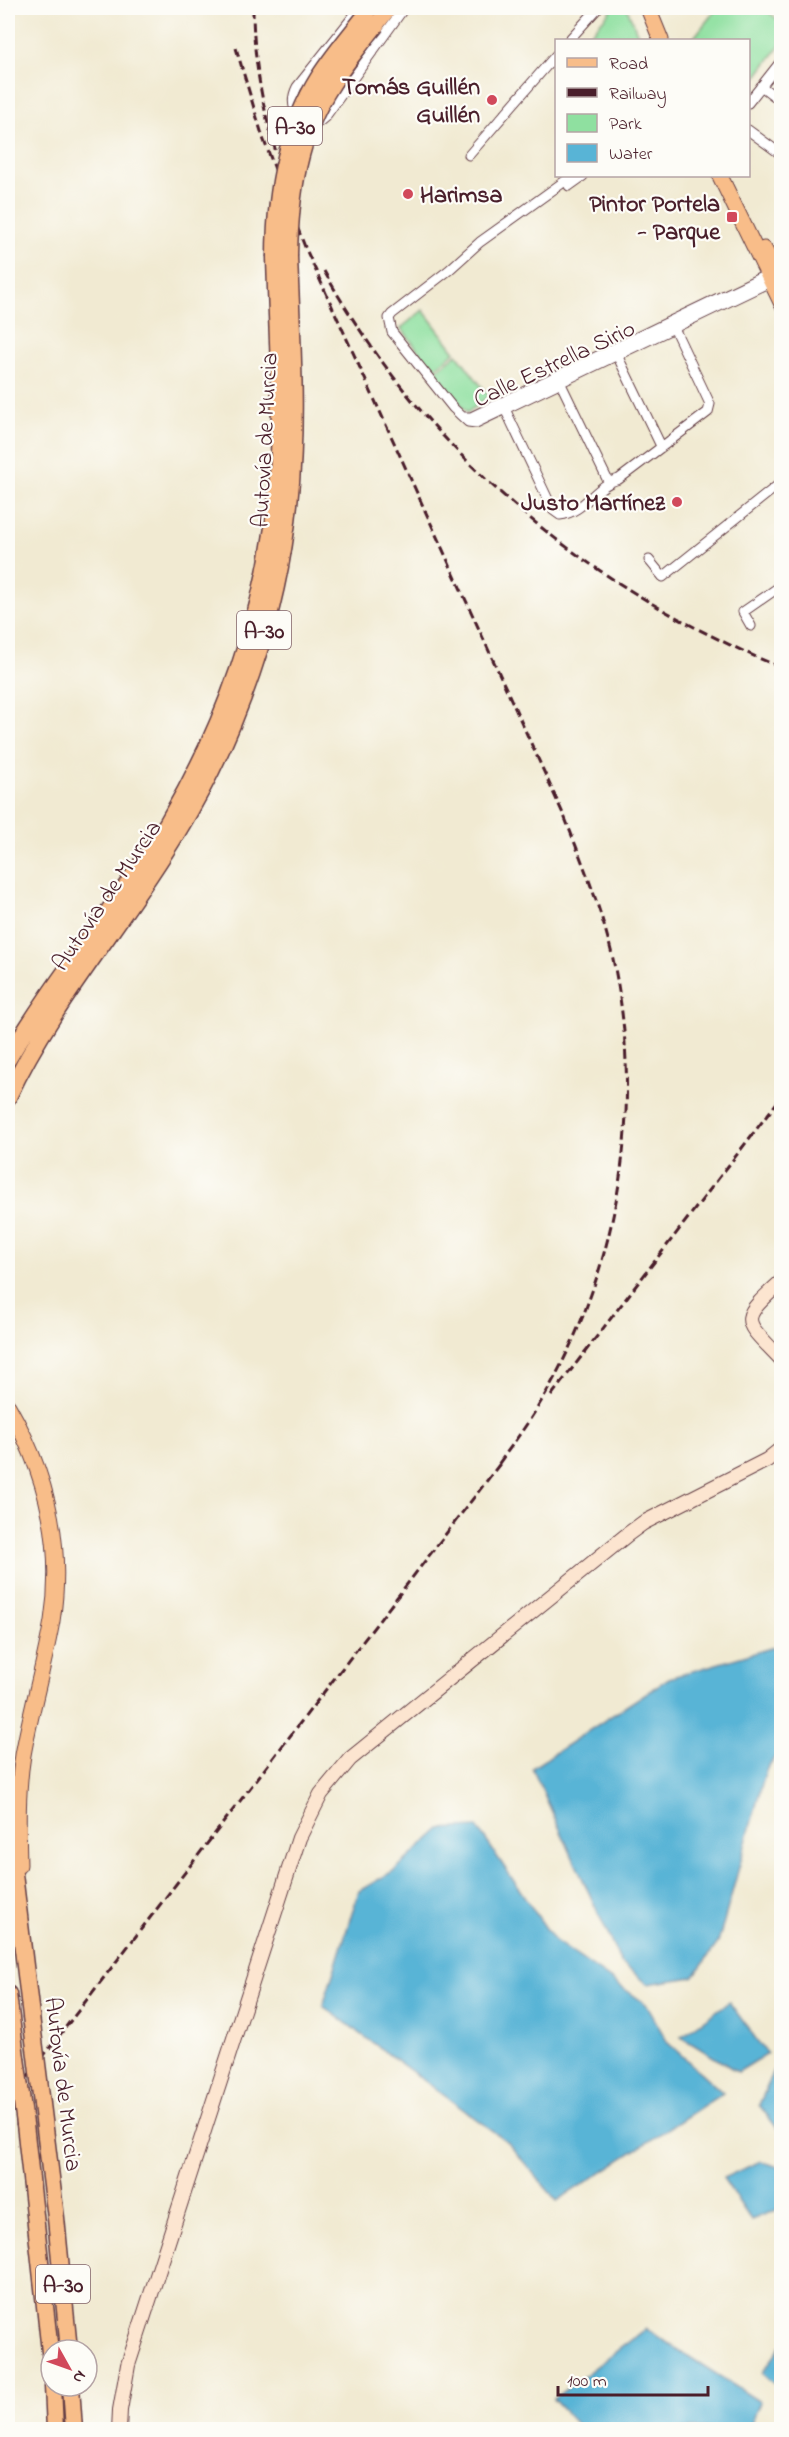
<svg xmlns="http://www.w3.org/2000/svg" width="789" height="2437" font-family="'Indie Flower',sans-serif">
	<style>
		.green { fill: #8fe0a0; stroke: #6c8066; stroke-width: 1.5 }
		.water { fill: #58b4d6; stroke: #516a80; stroke-width: 1.5 }
		.lines { fill: none; stroke-linecap: round; stroke-linejoin: round }
		.minor-casing { stroke: #633d44; stroke-width: 11 }
		.secondary-casing { stroke: #633d44; stroke-width: 16 }
		.primary-casing { stroke: #633d44; stroke-width: 17 }
		.trunk-casing { stroke: #633d44; stroke-width: 17 }
		.motorway-casing { stroke: #633d44; stroke-width: 19 }
		.minor { stroke: #fff; stroke-width: 9 }
		.secondary { stroke: #fce5d0; stroke-width: 14 }
		.primary { stroke: #f8bd89; stroke-width: 15 }
		.trunk { stroke: #f8bd89; stroke-width: 15 }
		.motorway { stroke: #f8bd89; stroke-width: 16 }
		.rail { stroke: #4a1f2b; stroke-width: 3; stroke-dasharray: 9 4.5; stroke-linecap: butt }
		.motorway-bridge-casing { stroke: #633d44; stroke-width: 19; stroke-linecap: butt }
		.motorway-bridge { stroke: #f8bd89; stroke-width: 16 }
		.poi-dot { fill: #d1495b; stroke: #fdfcf7; stroke-width: 2 }
		.labels { text-anchor: middle; stroke-width: 4.5; stroke-linejoin: round; paint-order: stroke }
		.shield { fill: #fdfcf7; stroke: #806168; stroke-width: 1.5 }
		.shield-label { font-size: 22px; font-weight: bold; fill: #4a1f2b }
		.poi-label { font-size: 24px; font-weight: bold; fill: #4a1f2b; stroke: #fdfcf7; text-anchor: end }
		.street-label { font-size: 24px; fill: #4a1f2b; stroke: #fdfcf7 }
	</style>
	<rect width="100%" height="100%" fill="#fdfcf7"/>
	<filter id="ink" filterUnits="userSpaceOnUse"><feTurbulence type="fractalNoise" baseFrequency=".0167" numOctaves="2"/><feDisplacementMap in="SourceGraphic" scale="12" xChannelSelector="R" yChannelSelector="G"/><feConvolveMatrix kernelMatrix="1 2 1 2 8 2 1 2 1" color-interpolation-filters="sRGB"/></filter>
	<filter id="wash" filterUnits="userSpaceOnUse"><feTurbulence type="fractalNoise" baseFrequency=".008" numOctaves="4" result="noise"/><feDisplacementMap in="SourceGraphic" scale="24" xChannelSelector="R" yChannelSelector="G"/><feGaussianBlur stdDeviation="1.35" result="paint"/><feColorMatrix in="noise" values="0 0 0 0 0 0 0 0 0 0 0 0 0 0 0 0 0 1.4 0 .05"/><feComposite in="paint" operator="in"/></filter>
	<g filter="url(#wash)">
		<rect width="100%" height="100%" fill="#f1ead2"/>
		<path class="green" d="M613,8h14l13,32h-55z
			M717,8h46l18,14v22l-32,43 -1,-47h-56z
			M423,310l32,42 -22,18 -32,-42z
			M457,354l32,42 -22,17 -32,-41z"/>
		<path class="water" d="M781,1645v103l-15,22 -48,173 -25,34 -45,7 -27,-21 -89,-195 137,-90z
			M477,1827l77,113 92,64 22,39 55,50 -166,108 -51,-60 -183,-135 36,-115 36,-21 45,-41z
			M729,2002l38,52 -29,18 -57,-35z
			M777,2064l4,6v63l-22,-28z
			M761,2161l20,7v40l-30,12 -28,-42z
			M646,2329l114,73 -11,27h-168l-28,-30z
			M781,2347v42l-19,-16z"/>
	</g>
	<g filter="url(#ink)">
		<g class="lines">
			<defs>
				<path id="minor" d="M569,40l29,-32
					M761,86l21,16
					M748,103l34,-43
					M299,116c-8,-10 -7,-19 -2,-29l63,-79
					M313,124l6,-2 6,-5 79,-109
					M748,130l34,25
					M469,155l87,-100
					M572,176l-92,66 -31,28 -57,44 -3,4 3,14 61,76 15,14 8,1 294,-141
					M569,186l14,-10
					M617,355l44,91
					M560,382l48,99
					M505,409l48,101 7,5c24,-2 36,-31 59,-36l89,-67 2,-8 -36,-76
					M463,417h8l295,-142
					M649,560l14,17 119,-95
					M751,626l-8,-14 39,-27"/>
				<path id="secondary" d="M782,1281c-45,41 -40,37 0,79
					M119,2430l1,-20 8,-45 171,-527 22,-44 29,-35 278,-225 15,-11 124,-63 15,-12"/>
				<path id="primary" d="M648,8l13,32
					M376,25l13,-17
					M720,176l62,128
					M764,249l18,32"/>
				<path id="trunk" d="M8,1406c38,66 56,139 44,215 -8,45 -21,89 -29,134 -6,36 -5,73 -4,110"/>
				<path id="motorway" d="M8,1059c48,-82 111,-155 160,-237 56,-95 97,-209 108,-320 8,-82 1,-164 -1,-245
					M8,1097c44,-95 116,-175 170,-266 59,-97 100,-214 111,-327 9,-82 3,-165 0,-248
					M8,1824l23,192
					M8,1994l8,64
					M42,2104l14,114 13,132
					M25,2124l26,237
					M53,2386l2,44
					M71,2386l3,44"/>
			</defs>
			<use href="#minor" class="minor-casing"/>
			<use href="#secondary" class="secondary-casing"/>
			<use href="#primary" class="primary-casing"/>
			<use href="#trunk" class="trunk-casing"/>
			<use href="#motorway" class="motorway-casing"/>
			<use href="#minor" class="minor"/>
			<use href="#secondary" class="secondary"/>
			<use href="#primary" class="primary"/>
			<use href="#trunk" class="trunk"/>
			<use href="#motorway" class="motorway"/>
			<path class="rail" d="M253,8c0,48 9,98 23,144
				M236,48l27,90 42,109 260,571c18,46 37,93 48,141 33,154 5,317 -77,451 -12,19 -26,38 -39,56
				M324,271c103,185 264,317 458,397
				M551,1396l231,-300
				M8,2102l494,-641"/>
			<defs>
				<path id="motorway-bridge" d="M289,256c1,-60 9,-120 43,-172 13,-21 29,-40 44,-59
					M275,257c0,-63 10,-126 44,-180 14,-22 31,-42 47,-62
					M31,2016l11,88
					M16,2058l9,66"/>
			</defs>
			<use href="#motorway-bridge" class="motorway-bridge-casing"/>
			<use href="#motorway-bridge" class="motorway-bridge"/>
		</g>
	</g>
	<g class="poi-dot">
		<circle cx="492" cy="100" r="6"/>
		<circle cx="408" cy="194" r="6"/>
		<rect x="726" y="211" width="12" height="12" rx="3"/>
		<circle cx="677" cy="502" r="6"/>
	</g>
	<g class="labels">
		<g class="shield">
			<rect x="268" y="107" width="54" height="38" rx="4.5"/>
			<rect x="237" y="611" width="54" height="38" rx="4.5"/>
			<rect x="36" y="2265" width="54" height="38" rx="4.5"/>
		</g>
		<g class="shield-label">
			<text x="295" y="134">A-30</text>
			<text x="264" y="638">A-30</text>
			<text x="63" y="2292">A-30</text>
		</g>
		<g class="poi-label">
			<text x="480" y="94">Tomás Guillén<tspan x="480" dy="28">Guillén</tspan></text>
			<text x="420" y="202" text-anchor="start">Harimsa</text>
			<text x="720" y="211">Pintor Portela<tspan x="720" dy="28">- Parque</tspan></text>
			<text x="665" y="510">Justo Martínez</text>
		</g>
		<g class="street-label">
			<text transform="translate(554 363) rotate(-25)" y="8">Calle Estrella Sirio</text>
			<text transform="translate(264 440) rotate(-87)" y="8">Autovía de Murcia</text>
			<text transform="translate(106 895) rotate(-56)" y="8">Autovía de Murcia</text>
			<text transform="translate(64 2084) rotate(83)" y="8">Autovía de Murcia</text>
		</g>
	</g>
	<rect width="789" height="2437" fill="none" stroke="#fdfcf7" stroke-width="30"/>
	<rect x="555" y="39" width="195" height="138" fill="#fdfcf7" stroke="#b5a4a5" stroke-width="1.5"/>
	<rect x="567" y="58" width="30" height="9" fill="#f8bd89" stroke="#b5a4a5" stroke-width="1.5"/>
	<text x="609" y="69" font-size="18" fill="#4a1f2b">Road</text>
	<rect x="567" y="88" width="30" height="9" fill="#4a1f2b" stroke="#b5a4a5" stroke-width="1.5"/>
	<text x="609" y="99" font-size="18" fill="#4a1f2b">Railway</text>
	<rect x="567" y="114" width="30" height="18" fill="#8fe0a0" stroke="#b5a4a5" stroke-width="1.5"/>
	<text x="609" y="129" font-size="18" fill="#4a1f2b">Park</text>
	<rect x="567" y="144" width="30" height="18" fill="#58b4d6" stroke="#b5a4a5" stroke-width="1.5"/>
	<text x="609" y="159" font-size="18" fill="#4a1f2b">Water</text>
	<g transform="translate(69 2368) rotate(130)"><circle r="28" fill="#fdfcf7" stroke="#b5a4a5" stroke-width="1.5"/>
	<path d="M0-4.5L10 22L0 15L-10 22Z" fill="#d1495b"/>
	<text y="-9" font-size="16" font-weight="bold" text-anchor="middle" fill="#4a1f2b">N</text>
	</g>
	<path d="M558 2386v9h150v-9" fill="none" stroke="#4a1f2b" stroke-width="3"/>
	<text x="567" y="2386" font-size="18" fill="#4a1f2b" stroke="#fdfcf7" stroke-width="4.5" paint-order="stroke">100 m</text>
</svg>
